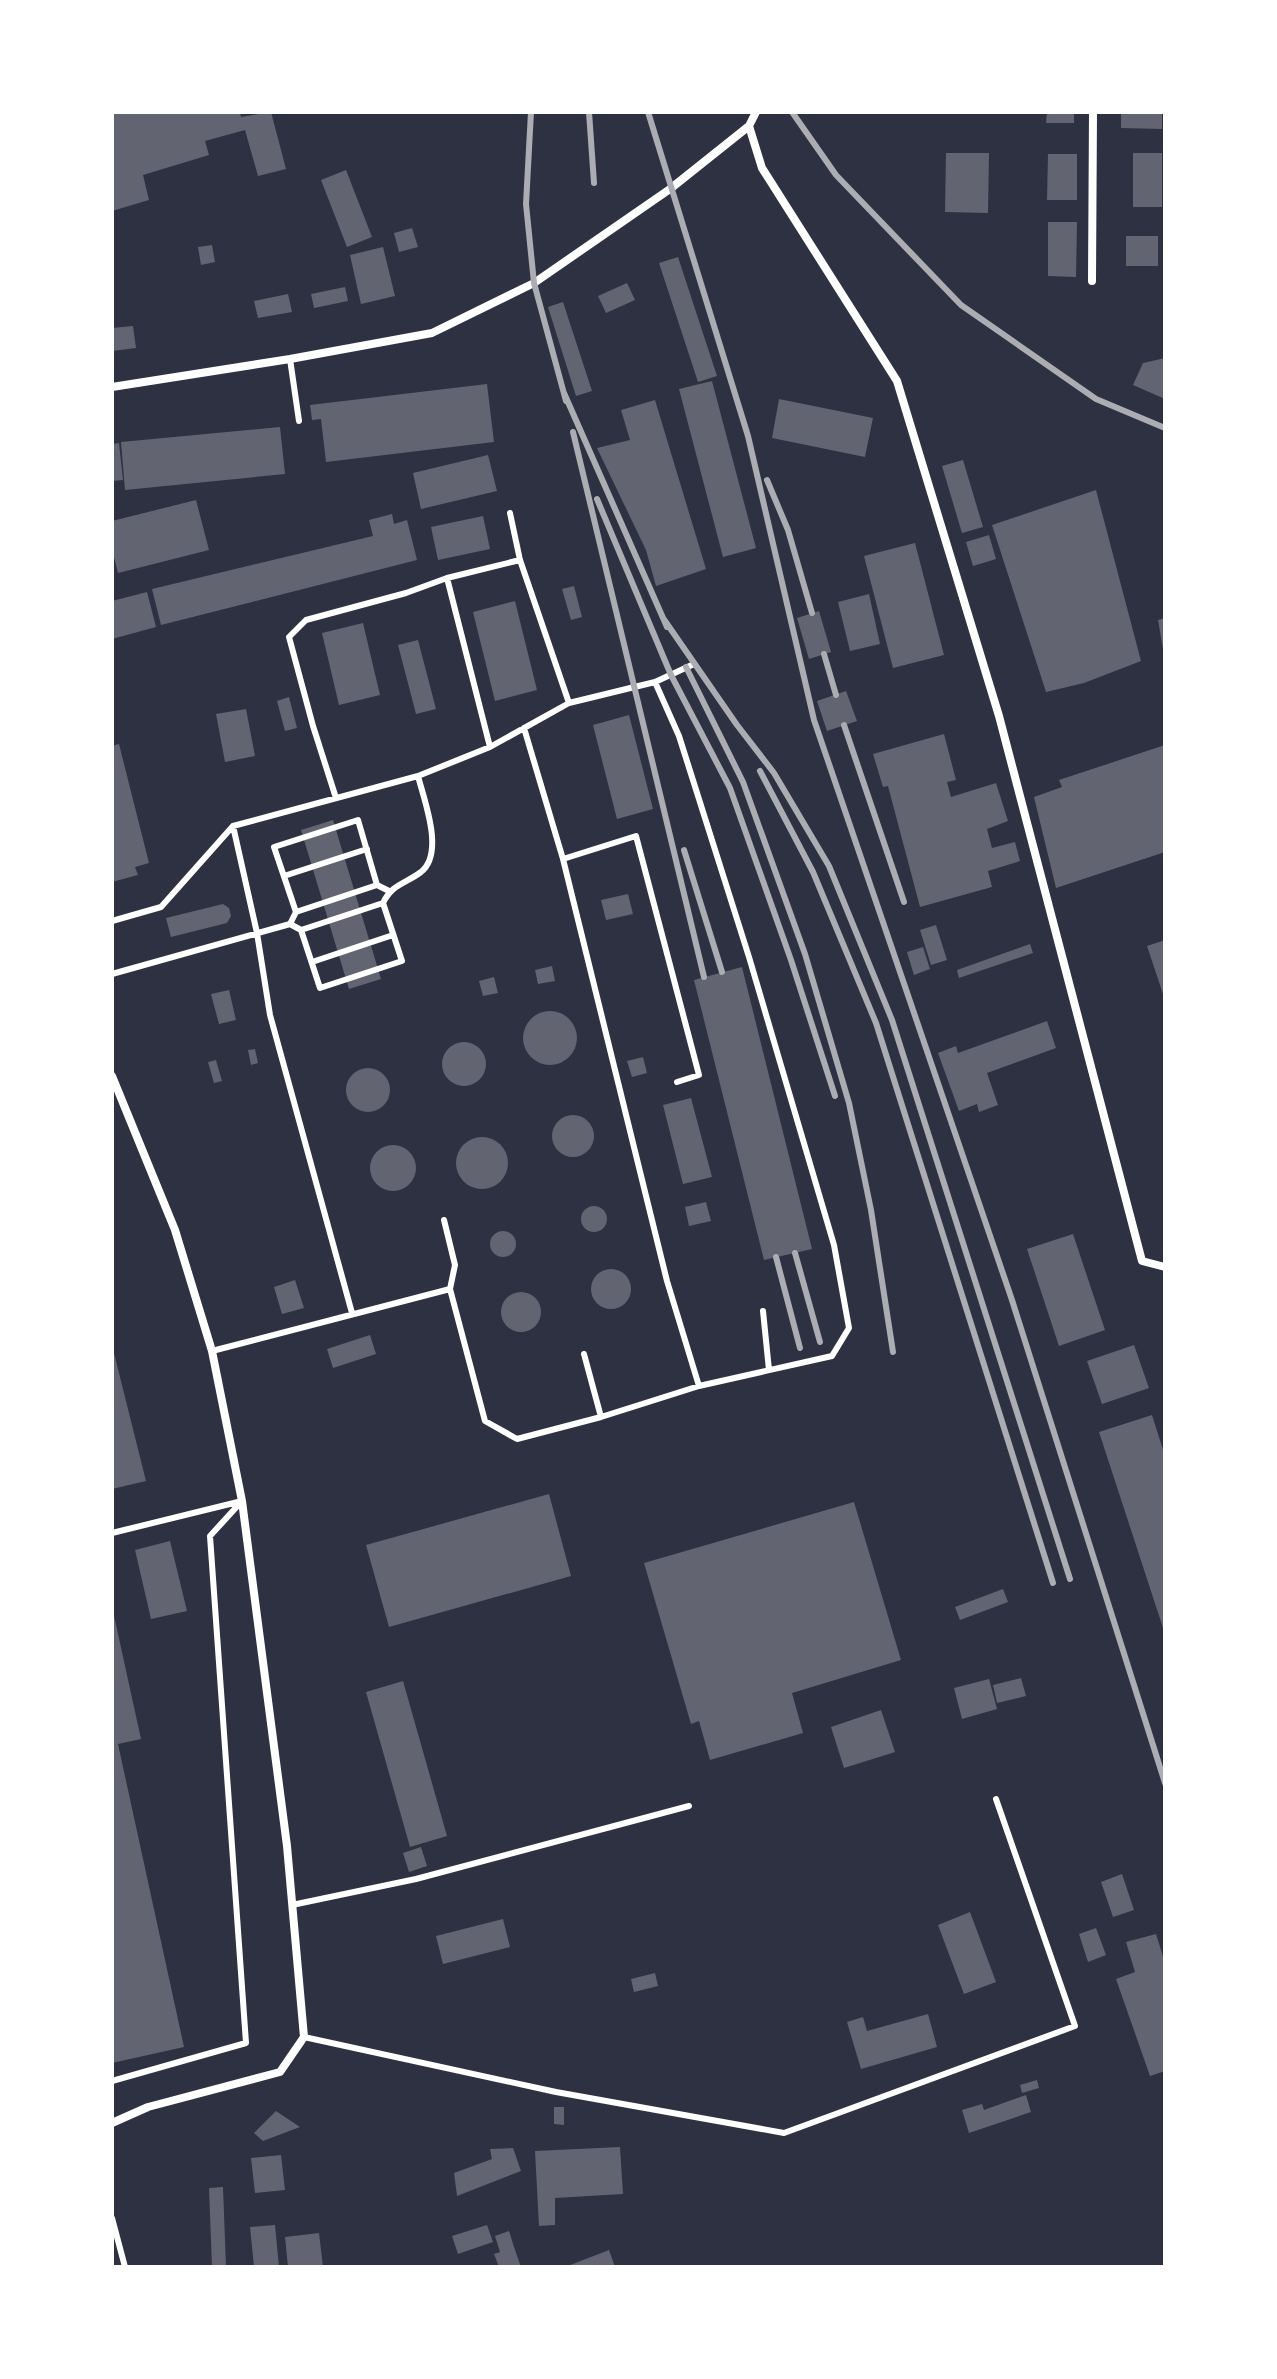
<svg xmlns="http://www.w3.org/2000/svg" width="1277" height="2379" font-family="'Roboto Serif',serif">
	<style>
		.building { fill: #626471 }
		.lines { fill: none; stroke-linecap: round; stroke-linejoin: round }
		.service { stroke: #fff; stroke-width: 6 }
		.minor { stroke: #fff; stroke-width: 8 }
		.rail { stroke: #abadb3; stroke-width: 6 }
	</style>
	<rect width="100%" height="100%" fill="#2d3142"/>
	<path class="building" d="M112,112h128l1,5 30,-5 15,57 -28,7 -13,-46 -40,11 4,14 -66,20 6,25 -37,11z
		M1047,112h27v11h-28z
		M1121,112h41v17l-41,-1z
		M946,153h43l-1,60 -43,-1z
		M1133,153h29v54h-29z
		M1048,154h29v46h-30z
		M346,170l26,67 -25,10 -26,-67z
		M1048,222h29l-1,55 -28,-1z
		M412,228l6,19 -19,5 -5,-19z
		M1126,236h32v30h-32z
		M212,245l3,17 -14,3 -3,-18z
		M383,247l12,49 -34,8 -11,-49z
		M678,257l39,119 -19,6 -39,-119z
		M627,283l8,17 -29,13 -8,-17z
		M345,287l3,14 -34,7 -3,-14z
		M288,294l4,18 -34,6 -4,-17z
		M563,302l29,89 -16,5 -28,-89z
		M133,326l3,22 -24,3v-23z
		M1165,358v41l-32,-14 10,-22z
		M712,381l44,167 -33,9 -44,-168z
		M487,384l7,58 -168,20 -5,-43 -9,1 -2,-15z
		M779,399l94,19 -8,39 -93,-19z
		M655,400l51,169 -50,17 -10,-36 -49,-102 33,-8 -9,-30z
		M280,427l5,47 -160,16 -4,-48z
		M119,443l4,37 -11,1v-37z
		M488,455l9,36 -76,18 -8,-36z
		M963,460l20,67 -21,6 -20,-67z
		M1096,490l45,171 -57,22 -38,9 -54,-167z
		M196,500l13,50 -91,23 -6,-24v-28z
		M392,514l2,10 13,-4 10,40 -256,65 -9,-36 221,-53 -4,-16z
		M483,516l7,33 -52,11 -7,-33z
		M989,535l7,24 -23,7 -7,-24z
		M915,543l29,112 -51,13 -29,-112z
		M574,586l8,31 -11,3 -9,-31z
		M147,592l9,35 -44,12v-38z
		M869,594l11,50 -30,7 -12,-49z
		M515,601l22,89 -42,11 -22,-89z
		M819,611l12,41 -22,7 -12,-41z
		M1165,618v31h-2l-5,-29z
		M363,623l17,72 -41,10 -17,-72z
		M418,640l18,69 -20,5 -18,-69z
		M846,691l11,30 -30,10 -10,-30z
		M289,697l8,31 -12,3 -8,-30z
		M246,709l9,47 -30,6 -9,-48z
		M629,715l24,94 -36,10 -24,-94z
		M944,734l12,46 -9,2 4,15 45,-14 12,38 -21,8 5,19 23,-6 5,19 -32,10 4,16 -72,20 -32,-121 -5,1 -10,-33z
		M119,744l30,119 -14,4 3,8 -26,7v-136z
		M1165,745v107l-109,36 -22,-91 28,-10 -3,-7z
		M333,820l48,159 -32,10 -48,-159z
		M628,894l5,20 -27,6 -5,-20z
		M223,904l6,4 2,8 -4,7 -56,14 -5,-19z
		M936,925l11,35 -16,5 -11,-35z
		M1165,940v56l-1,1 -17,-51z
		M1030,944l3,9 -74,25 -2,-8z
		M923,947l7,22 -16,6 -7,-23z
		M552,966l3,15 -17,3 -3,-14z
		M742,967l70,282 -48,11 -70,-280z
		M494,977l4,16 -15,3 -4,-15z
		M229,990l7,30 -17,4 -8,-30z
		M523 1038a27 27 0 1 1 54 0a27 27 0 1 1-54 0Z
		M1047,1021l9,27 -69,25 11,32 -19,7 -2,-8 -18,7 -21,-58 18,-7 2,7z
		M442 1064a22 22 0 1 1 44 0a22 22 0 1 1-44 0Z
		M255,1049l3,14 -7,2 -3,-15z
		M643,1057l4,16 -15,4 -5,-16z
		M216,1060l6,21 -8,2 -6,-21z
		M346 1090a22 22 0 1 1 44 0a22 22 0 1 1-44 0Z
		M691,1098l21,79 -29,7 -20,-79z
		M552 1136a21 21 0 1 1 42 0a21 21 0 1 1-42 0Z
		M456 1163a26 26 0 1 1 52 0a26 26 0 1 1-52 0Z
		M370 1168a23 23 0 1 1 46 0a23 23 0 1 1-46 0Z
		M706,1202l5,19 -22,5 -4,-19z
		M581 1219a13 13 0 1 1 26 0a13 13 0 1 1-26 0Z
		M490 1244a13 13 0 1 1 26 0a13 13 0 1 1-26 0Z
		M1073,1234l32,96 -46,16 -32,-97z
		M591 1289a20 20 0 1 1 40 0a20 20 0 1 1-40 0Z
		M295,1280l9,28 -22,6 -8,-27z
		M501 1312a20 20 0 1 1 40 0a20 20 0 1 1-40 0Z
		M370,1335l6,19 -43,14 -6,-19z
		M112,1345l34,136 -34,8z
		M1134,1345l15,43 -47,16 -15,-43z
		M1152,1415l13,41 -1,175 -65,-199z
		M549,1494l22,82 -182,51 -23,-82z
		M854,1502l47,158 -109,33 11,40 -93,27 -11,-39 -8,3 -47,-161z
		M170,1541l17,70 -36,8 -16,-69z
		M1003,1589l5,13 -48,18 -5,-13z
		M113,1611l28,128 -23,5 66,303 -72,16z
		M1021,1678l5,18 -29,7 -4,-18z
		M989,1679l8,30 -35,10 -8,-31z
		M403,1681l44,155 -37,11 -44,-155z
		M881,1710l14,42 -51,16 -13,-41z
		M421,1847l6,19 -18,6 -6,-19z
		M1122,1874l12,36 -21,7 -12,-35z
		M970,1912l26,70 -32,12 -26,-69z
		M503,1919l7,28 -67,17 -7,-28z
		M1096,1928l10,27 -18,7 -9,-28z
		M1156,1934l9,29v108l-15,5 -34,-97 19,-7 -9,-30z
		M655,1973l3,13 -24,6 -3,-13z
		M928,2014l9,33 -76,22 -14,-47 16,-5 4,14z
		M1037,2080l2,8 -17,5 -2,-8z
		M1026,2095l5,17 -62,21 -7,-23 20,-6 2,6z
		M554,2107h10v18l-10,-1z
		M276,2111l24,16 -37,14 -9,-8z
		M620,2147l3,47 -68,4v27l-16,1 -4,-75z
		M513,2148l8,23 -64,25 -3,-23 38,-14 -2,-10z
		M281,2155l4,35 -30,3 -4,-35z
		M223,2187l3,80h-14l-3,-79z
		M275,2225l4,42h-25l-4,-40z
		M487,2225l6,17 -35,12 -6,-18z
		M509,2231l5,16 7,20h-22l-5,-13 6,-2 -5,-16z
		M319,2233l4,34h-35l-3,-30z
		M609,2250l6,17h-50z"/>
	<g class="lines">
		<path class="service" d="M290,359l9,62
			M447,578l43,169
			M655,682l39,-18
			M524,728l39,131 73,-23 63,239 -22,7
			M336,798l-23,-72 -24,-89 17,-17 100,-27 41,-15 73,-18
			M233,826l24,107 13,82 82,298
			M563,859l104,422 32,105
			M284,876l83,-27
			M296,912l81,-27
			M112,921l49,-14 72,-81 185,-50 72,-29 79,-44 -49,-143 -10,-47
			M290,924l6,-12 -22,-65 84,-27 19,65 12,6
			M301,930l82,-27
			M312,962l81,-27
			M112,974l178,-50 11,6 19,58 82,-27 -19,-58c9,-19 22,-19 38,-31 24,-19 3,-72 -3,-96
			M444,1220l11,45 -5,24
			M763,1311l6,59
			M212,1351l238,-62 35,132 32,18 84,-22 98,-31 133,-30 17,-28 -15,-83 -85,-288 -70,-221 -24,-54 -86,21
			M584,1354l17,63
			M112,1533l130,-32
			M292,1905l124,-26 273,-73
			M304,2037l252,55 228,41 291,-107 -79,-227
			M112,2081l134,-38 -36,-507 32,-35
			M112,2218l13,49"/>
		<path class="minor" d="M749,126l13,42 135,213 102,335 143,545 23,6
			M1092,281l1,-169
			M112,387l178,-28 142,-26 102,-50 136,-94 79,-63 7,-14
			M112,1076l63,154 37,121 30,150 45,345 17,191 -24,35 -132,35 -36,16"/>
		<path class="rail" d="M531,112l-5,92 8,79 32,118
			M589,112l5,71
			M648,112l100,324 66,284 198,580 153,483
			M792,112l44,63 125,130 135,94 69,29
			M564,393l103,234
			M573,432l131,545
			M767,480l21,50 24,83
			M597,499l74,176 59,113 61,172 44,136
			M663,618l74,107 37,48 55,93 63,154 178,559
			M824,654l12,41
			M686,667l57,115 62,172 44,149 22,107 22,142
			M844,725l60,177
			M760,771l53,101 63,151 177,560
			M684,850l38,122
			M795,1253l25,89
			M776,1257l24,91"/>
	</g>
	<rect width="1277" height="2379" fill="none" stroke="#ffffff" stroke-width="228"/>
</svg>
